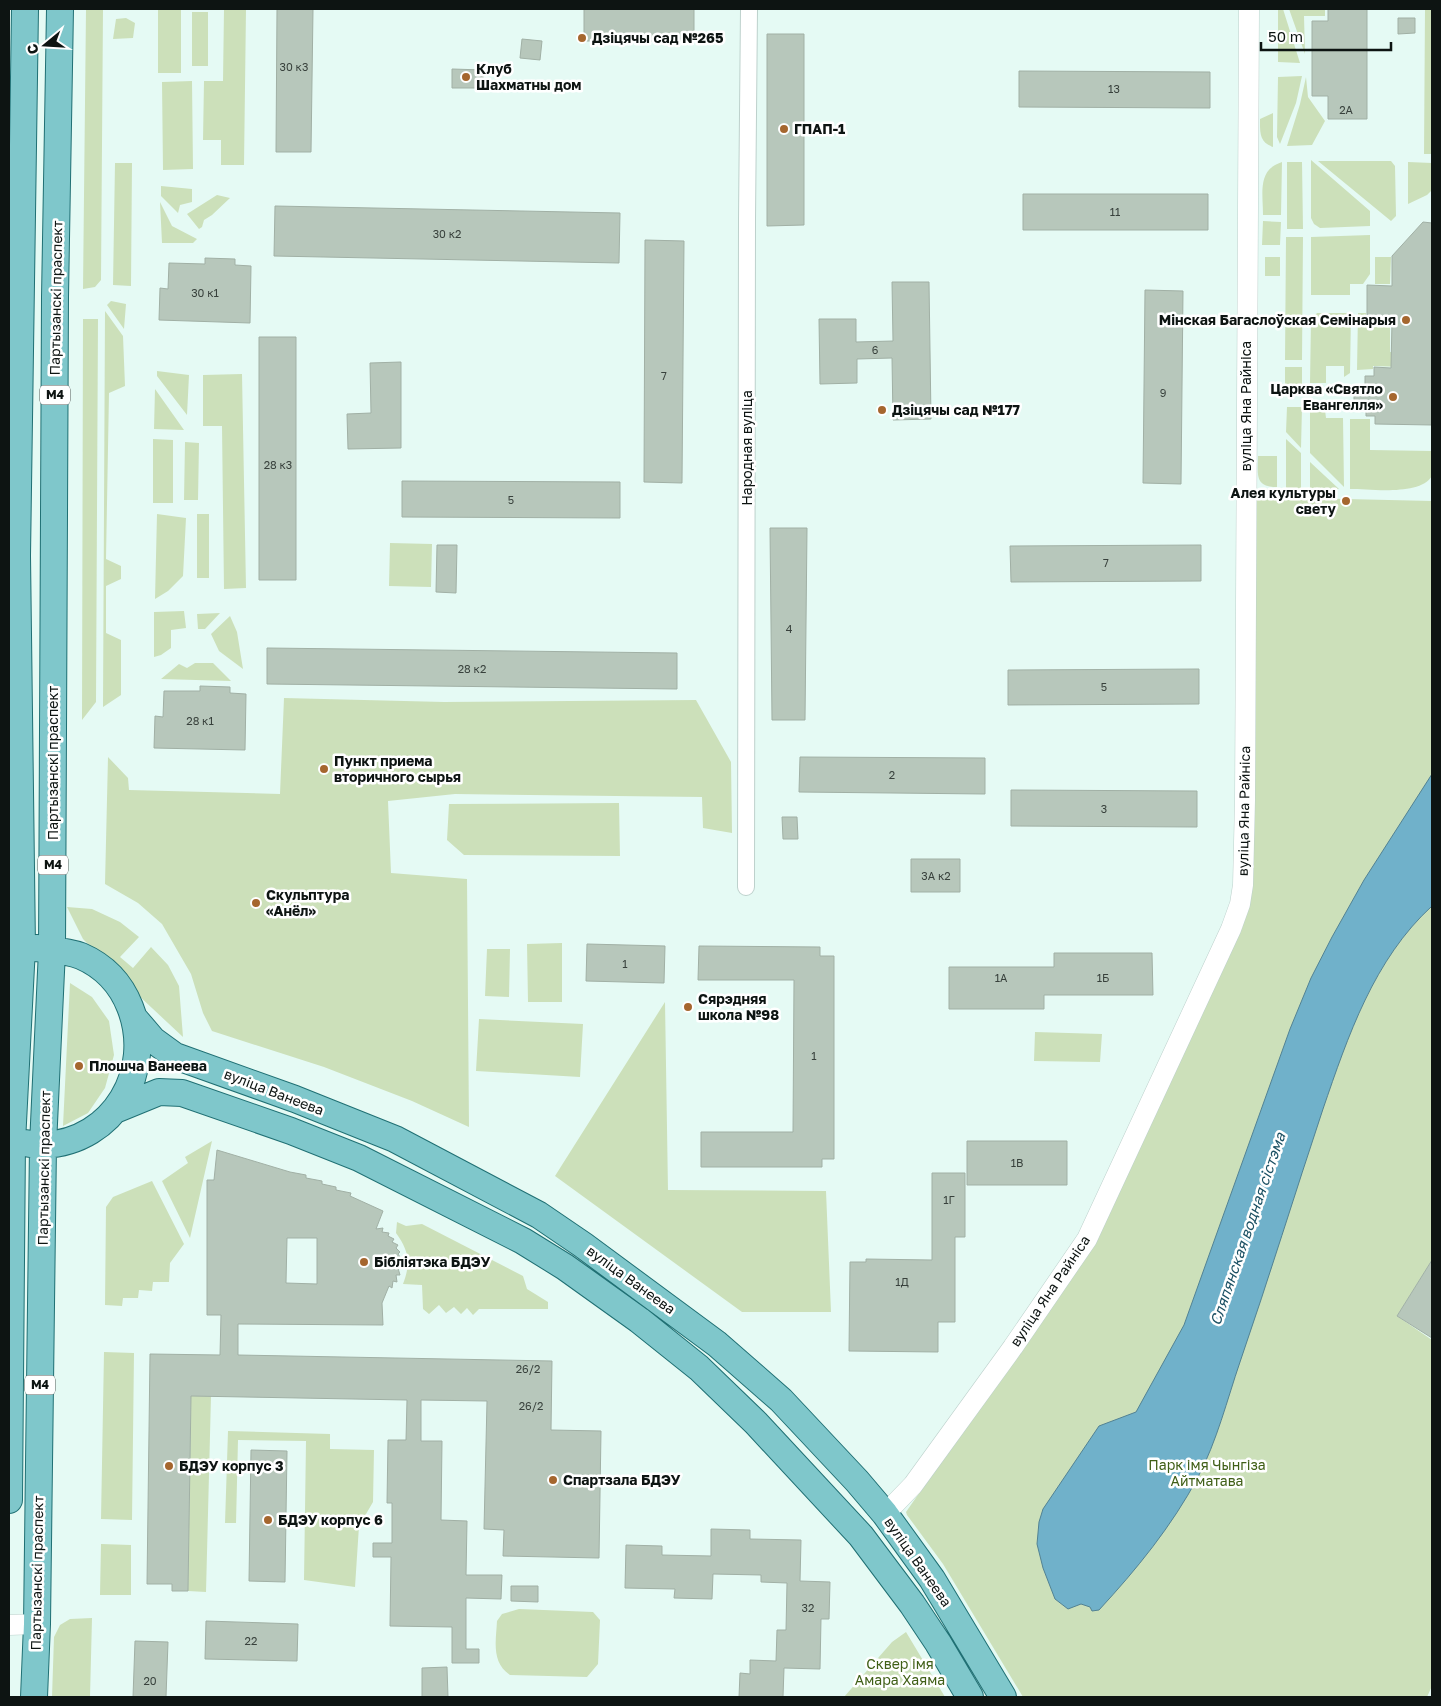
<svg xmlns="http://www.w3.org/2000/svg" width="1441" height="1706" font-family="'Golos Text',sans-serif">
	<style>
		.green { fill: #cce0ba }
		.water { fill: #70b1ca; stroke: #528293 }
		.building { fill: #b7c7bb; stroke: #a1b0a5; fill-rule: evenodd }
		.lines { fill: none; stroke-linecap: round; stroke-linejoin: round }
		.minor-casing { stroke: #bdd1cc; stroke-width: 18 }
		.tertiary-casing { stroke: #bdd1cc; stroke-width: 21 }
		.primary-casing { stroke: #207074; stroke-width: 28 }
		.minor { stroke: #fff; stroke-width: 16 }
		.tertiary { stroke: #fff; stroke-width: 20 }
		.primary { stroke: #7fc7cb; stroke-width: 26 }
		.poi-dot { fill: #a5662e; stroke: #fff; stroke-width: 2 }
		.labels { text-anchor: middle; stroke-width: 5; stroke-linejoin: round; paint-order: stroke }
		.number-label { font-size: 11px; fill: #38413c }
		.shield { fill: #fff; stroke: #565a59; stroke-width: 1 }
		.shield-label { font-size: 12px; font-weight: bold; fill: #0d1412 }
		.poi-label { font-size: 14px; font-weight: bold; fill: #0d1412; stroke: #fff; text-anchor: start }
		.street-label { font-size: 14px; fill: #0d1412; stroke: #fff }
		.park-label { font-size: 14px; fill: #405f17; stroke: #fff }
		.water-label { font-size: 15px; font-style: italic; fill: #1c5164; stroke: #fff }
	</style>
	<rect width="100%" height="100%" fill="#e5faf4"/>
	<path class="green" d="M86,9h17l-2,271 -6,7 -12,2z
		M158,9h23v64h-23z
		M224,9h22l-2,156h-23v-25h-18l1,-59h19z
		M1278,9h5l17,54 -22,-1z
		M1289,9h36v7h-21l1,38z
		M1425,9h7v145h-8z
		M192,12h16v54h-16z
		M126,18l9,5 -2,15 -20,1 3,-20z
		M1302,76l-6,27 -16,41 -3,-7 1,-60z
		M1306,77l2,20 17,24 -13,24 -25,1 13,-42z
		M192,81l1,88 -30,1 -1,-88z
		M1273,113v34c-14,-5 -13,-15 -13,-28z
		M1311,160l59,51v15l-50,2 -6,-4 -3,-6z
		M1318,161h73l4,5 1,50 -5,5z
		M1282,162l-1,53h-18c0,-22 -6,-45 19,-53z
		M1287,162h15l1,67h-16z
		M1408,162l24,1v27l-5,5 -19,9z
		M115,163h17l-1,123 -18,-1z
		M161,186l31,3v13l-12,3 -2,8 -17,-17z
		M217,195l13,3 -18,17 -8,5 -2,7 -3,2 -12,-15z
		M160,202l12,24 25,13 -4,4h-31z
		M1263,221l18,1 -1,23h-18z
		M1370,235v39l-7,10h-13v11h-39v-58z
		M1286,237h17l-1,123h-17z
		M1265,257h15v19h-15z
		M1375,257h16l-1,27h-15z
		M111,301l15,3 -2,25 -17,-24z
		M105,311l18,25 2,50 -16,7 -3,166 15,7v13l-15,7v47l15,7v55l-18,12z
		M1317,313h34l-1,60 -6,4v-11h-18v17h-16l1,-63z
		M1358,313h8v8l24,1v30l14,1v14l-31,-1v3l-16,1z
		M83,319h15l-2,383 -14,18z
		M1285,367h17v22h-17z
		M157,371l32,4 -2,40 -30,-39z
		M242,374l4,214 -22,1 -2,-163h-19v-51z
		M155,389l29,41 -30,-1z
		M1287,407h15l-1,41 -15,-16z
		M1310,410h15l1,8h17l1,69 -34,-34z
		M1350,419h20v31l62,1v25c-12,20 -61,13 -82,13z
		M153,439l20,1v63h-20z
		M1286,439l15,14v36l-15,-1z
		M185,442l14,1 -1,57h-14z
		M1258,456h19v31c-23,0 -19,-13 -19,-31z
		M1310,462l29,27 -29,-1z
		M1256,497l176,4v759l-35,56 35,24v346l-5,11h-404l-80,-133 -36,-49 -1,-3 176,-253 71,-140 90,-193z
		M157,514l29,4 -3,58 -15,15 -13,8z
		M197,514h12v64h-12z
		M390,543l42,1 -1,43 -42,-1z
		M184,611l2,17 -15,2v18l-10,7 -7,2v-45z
		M220,613l-15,16h-7l-1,-15z
		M230,616l7,16 6,37 -24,-18 -8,-17z
		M195,663h18l18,18 -70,-2 18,-15 8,4z
		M284,698l160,4 252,-2 35,62 1,71 -29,-5 -1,-31 -247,-3 -67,7 3,72 76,6 2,248 -57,-26 -88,-34 -112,-36 -9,-18 -12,-39 -29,-50 -24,-21 -33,-19 3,-127 20,21 1,12 151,4z
		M619,803l1,53 -156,-1 -17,-15 2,-36z
		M67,907l25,2 28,13 19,15 -19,20 13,11 18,-21 17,18 11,21 4,51 -46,-43 -54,-55z
		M562,943v59h-34l-1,-58z
		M487,949h23l-1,48 -24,-1z
		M70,983l22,14 17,24 5,34 -9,33 -17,25 -25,13z
		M665,1002l3,188 158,1 5,121h-89l-187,-136z
		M479,1019l104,5 -3,53 -104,-6z
		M1035,1032l67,2 -2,28 -66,-1z
		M212,1141l-22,97 -28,-57 26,-18 -3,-6z
		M152,1181l32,63 -14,19 -1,19h-16l-1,9 -13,-1 -1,8h-15l-1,8 -17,-1 1,-98 7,-10z
		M397,1222l9,4 16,-2 101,52 4,13 21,13v7h-69l-6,6 -6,-7 -6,6 -7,-7 -8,6 -7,-8 -10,9 -6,-5 -1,-24 -19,-1c8,-21 6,-33 -7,-51z
		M104,1352l30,1 -2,167 -31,-1z
		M191,1396h20l-5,196 -18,-1z
		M228,1431l102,3v15l44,1 -1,52 -14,24 -4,61 -51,-7 2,-139 -68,-1 -2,83h-11z
		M101,1544l30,1v50h-31z
		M519,1609l74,3 7,8 -2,44 -11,13 -77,-2c-19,-13 -14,-34 -13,-54l5,-7z
		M92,1618l-2,79h-38l2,-60 6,-12 10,-6z
		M906,1632l39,65h-101l48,-55z"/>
	<path class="water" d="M1432,774v132c-58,53 -84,130 -109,203 -28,84 -54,169 -83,253 -13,38 -23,79 -42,115 -26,49 -62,93 -99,133l-7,1 -2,-4 -9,-3 -13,5 -13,-10 -12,-31 -6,-24 2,-22 4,-13 56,-83 37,-14 48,-87 106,-296 21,-51 21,-41 32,-57z"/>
	<path class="building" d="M277,9h36l-2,143h-35z
		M584,9h110v32h-110z
		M1328,9h39v110h-39v-23h-16v-75h16z
		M1398,18h17v15l-17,1z
		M767,34h37v191l-37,1z
		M522,39l20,2 -2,19 -20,-2z
		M452,69l31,1v18h-31z
		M1019,71l191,1v36l-191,-1z
		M1023,194h185v36h-185z
		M275,206l345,7 -1,50 -345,-7z
		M1423,222l9,1v202l-57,-1v-8h-9v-7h-12v-24h11v-9h9v-9l17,1 1,-47 -25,-1v-35l25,1v-30z
		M645,240l39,1 -2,242 -38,-1z
		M205,258l30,1v6l16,1 -1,57 -91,-3 1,-32 8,1 1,-26 36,1z
		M892,282h37l2,137 -38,1 -1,-62 -35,1v24l-37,1 -1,-65h37v23l37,-1z
		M1145,290l38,1 -2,193 -38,-1z
		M259,337h37v243h-37z
		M401,362v86l-53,1 -1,-35 24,-1 -1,-50z
		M402,481l218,1v36l-218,-1z
		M770,528h37l-2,192h-33z
		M437,545h20l-1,48 -20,-1z
		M1201,545v36l-190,1 -1,-36z
		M267,648l410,5v36l-410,-5z
		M1199,669v35l-191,1v-35z
		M200,686l30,1v6l16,1 -1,56 -91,-2 1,-32 8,1 1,-26h36z
		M800,757l185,1v36l-186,-2z
		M1011,790l186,1v36l-186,-1z
		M782,817h15l1,22h-15z
		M911,859h49v33h-49z
		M587,944l78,2 -1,37 -78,-2z
		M699,946l121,1v9h14v203h-12v8h-121v-35h92l1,-152h-96z
		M1054,953h98l1,42h-109v14h-95v-42h105z
		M967,1141h100v44h-100z
		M217,1150l73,22 16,3v3l16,3v3l14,3v3l15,3 -1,3 33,15 -7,18 7,-1 -1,4 7,1 -1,3 6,3 -2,3 6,3 -2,3 4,4 -2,2 4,6 -4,1 3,6 -3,1 2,7h-4l1,7 -4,-1 -1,7 -3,-2 -7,17 1,22 -145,-1v31l314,6 -1,69 50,1 -2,127 -96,-2 1,-26 -20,-1 3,-128 -66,-1v41h21l-1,79 26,1 -1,54h36l-1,24 -35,-1v51h13v14h-27v-36l-62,-1 1,-69h-18v-14h19v-40h-5l1,-63h18l1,-40 -216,-4 -3,195h-16v-7h-25l3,-230 70,1 1,-40h-14v-135h7zM287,1238h30v46l-31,-1z
		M932,1173h33v64h-10v85h-17v30l-89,-1 1,-89h16v-3l66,1z
		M1432,1260v78l-35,-22z
		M251,1450l36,1 -2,131 -36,-1z
		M711,1529l39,1v9l51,1 -1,41 30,1 -1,37h-8l-1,50 -36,-1 -1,29h-44l1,-24 10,1v-14l26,1 1,-31h9l1,-47 -26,-1v-7l-48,-1 -1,25 -38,-1 1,-9 -50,-1 1,-43 36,1v9l49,1z
		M511,1586h27v16l-27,-1z
		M206,1621l92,3 -1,37 -92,-2z
		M135,1641l33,1 -2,55h-33z
		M447,1667l1,30h-26v-29z"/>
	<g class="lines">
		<defs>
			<path id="minor" d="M746,887l1,-668 2,-210"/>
			<path id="tertiary" d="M885,1514l28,-29 100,-138 74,-108 144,-310 9,-25 3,-19 2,-85 4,-791
				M9,1625l28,-1"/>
			<path id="primary" d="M135,1019l18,21 22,16 120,43 100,40 144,76 44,30 134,99 64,56 76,81 28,33 47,65 71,118
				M115,1110l44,-18 23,1 109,38 68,27 164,83 42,26 74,53 60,48 57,55 105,113 51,68 26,39 32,54
				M25,1143c6,1 13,3 19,2 70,-3 111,-75 86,-138 -9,-23 -26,-41 -49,-51 -13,-5 -30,-6 -45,-8
				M9,1500l3,-358 10,-195 -5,-391 8,-547
				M34,1697l3,-73 6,-479 9,-195 3,-653 5,-288"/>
		</defs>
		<use href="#minor" class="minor-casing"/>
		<use href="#tertiary" class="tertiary-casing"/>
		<use href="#primary" class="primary-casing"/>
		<use href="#minor" class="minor"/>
		<use href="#tertiary" class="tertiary"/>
		<use href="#primary" class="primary"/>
	</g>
	<g class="poi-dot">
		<circle cx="582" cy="38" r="5"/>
		<circle cx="466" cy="77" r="5"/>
		<circle cx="784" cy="129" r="5"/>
		<circle cx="1406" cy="320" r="5"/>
		<circle cx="1393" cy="397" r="5"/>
		<circle cx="882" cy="410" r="5"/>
		<circle cx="1346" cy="501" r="5"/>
		<circle cx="324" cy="769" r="5"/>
		<circle cx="256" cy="903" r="5"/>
		<circle cx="688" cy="1007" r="5"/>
		<circle cx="79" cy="1066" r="5"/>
		<circle cx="364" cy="1262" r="5"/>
		<circle cx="169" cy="1466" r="5"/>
		<circle cx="553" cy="1480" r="5"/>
		<circle cx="268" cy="1520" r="5"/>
	</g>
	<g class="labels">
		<g class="number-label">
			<text x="294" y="71">30 к3</text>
			<text x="1114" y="93">13</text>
			<text x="1346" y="114">2А</text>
			<text x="1115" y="216">11</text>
			<text x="447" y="238">30 к2</text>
			<text x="205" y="297">30 к1</text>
			<text x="875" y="354">6</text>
			<text x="664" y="380">7</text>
			<text x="1163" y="397">9</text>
			<text x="278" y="469">28 к3</text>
			<text x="511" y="504">5</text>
			<text x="1106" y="567">7</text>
			<text x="789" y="633">4</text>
			<text x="472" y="673">28 к2</text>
			<text x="1104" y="691">5</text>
			<text x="200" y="725">28 к1</text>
			<text x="892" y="779">2</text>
			<text x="1104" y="813">3</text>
			<text x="936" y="880">3А к2</text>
			<text x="625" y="968">1</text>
			<text x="1001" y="982">1А</text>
			<text x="1103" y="982">1Б</text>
			<text x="814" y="1060">1</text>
			<text x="1017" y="1167">1В</text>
			<text x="949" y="1204">1Г</text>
			<text x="902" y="1286">1Д</text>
			<text x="528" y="1373">26/2</text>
			<text x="531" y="1410">26/2</text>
			<text x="808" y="1612">32</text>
			<text x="251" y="1645">22</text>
			<text x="150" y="1685">20</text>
		</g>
		<g class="shield">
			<rect x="40" y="385.5" width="30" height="19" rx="4"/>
			<rect x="38" y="855.5" width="30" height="19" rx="4"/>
			<rect x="25" y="1375.5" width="30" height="19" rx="4"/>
		</g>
		<g class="shield-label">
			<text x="55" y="399">М4</text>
			<text x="53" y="869">М4</text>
			<text x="40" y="1389">М4</text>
		</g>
		<g class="poi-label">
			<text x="592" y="43">Дзіцячы сад №265</text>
			<text x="476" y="74">Клуб<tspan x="476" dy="16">Шахматны дом</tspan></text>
			<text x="794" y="134">ГПАП-1</text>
			<text x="1396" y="325" text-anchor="end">Мінская Багаслоўская Семінарыя</text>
			<text x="1383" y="394" text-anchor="end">Царква «Святло<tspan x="1383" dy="16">Евангелля»</tspan></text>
			<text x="892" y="415">Дзіцячы сад №177</text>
			<text x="1336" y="498" text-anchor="end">Алея культуры<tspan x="1336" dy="16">свету</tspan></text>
			<text x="334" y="766">Пункт приема<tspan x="334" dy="16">вторичного сырья</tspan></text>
			<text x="266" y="900">Скульптура<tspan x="266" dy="16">«Анёл»</tspan></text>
			<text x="698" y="1004">Сярэдняя<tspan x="698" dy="16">школа №98</tspan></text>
			<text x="89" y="1071">Плошча Ванеева</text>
			<text x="374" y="1267">Бібліятэка БДЭУ</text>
			<text x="179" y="1471">БДЭУ корпус 3</text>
			<text x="563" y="1485">Спартзала БДЭУ</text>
			<text x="278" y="1525">БДЭУ корпус 6</text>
		</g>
		<g class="street-label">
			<text transform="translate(56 298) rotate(-89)" y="5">Партызанскі праспект</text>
			<text transform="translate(1246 406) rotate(-90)" y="5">вуліца Яна Райніса</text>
			<text transform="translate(747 448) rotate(-90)" y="5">Народная вуліца</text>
			<text transform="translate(53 763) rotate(-90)" y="5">Партызанскі праспект</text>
			<text transform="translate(1244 811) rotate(-89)" y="5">вуліца Яна Райніса</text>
			<text transform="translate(274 1092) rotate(21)" y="5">вуліца Ванеева</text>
			<text transform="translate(44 1168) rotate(-89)" y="5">Партызанскі праспект</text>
			<text transform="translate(631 1280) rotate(36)" y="5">вуліца Ванеева</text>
			<text transform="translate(1050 1291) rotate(-56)" y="5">вуліца Яна Райніса</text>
			<text transform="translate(918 1562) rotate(55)" y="5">вуліца Ванеева</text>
			<text transform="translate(37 1573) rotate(-89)" y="5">Партызанскі праспект</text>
		</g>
		<g class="park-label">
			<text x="1207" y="1470">Парк імя Чынгіза<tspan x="1207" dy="16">Айтматава</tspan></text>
			<text x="900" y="1669">Сквер імя<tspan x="900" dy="16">Амара Хаяма</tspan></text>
		</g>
		<g class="water-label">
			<text transform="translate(1248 1229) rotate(-71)" y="5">Сляпянская водная сістэма</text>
		</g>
	</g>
	<rect width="1441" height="1706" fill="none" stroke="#0d1412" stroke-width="20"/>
	<g transform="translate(45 45) rotate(252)" stroke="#ffffff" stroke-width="4" paint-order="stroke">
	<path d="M0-4L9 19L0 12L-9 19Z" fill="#0d1412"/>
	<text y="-8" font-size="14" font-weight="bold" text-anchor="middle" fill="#0d1412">С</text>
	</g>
	<path d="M1261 42v8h130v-8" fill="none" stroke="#0d1412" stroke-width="2.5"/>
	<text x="1268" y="42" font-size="15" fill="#0d1412" stroke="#ffffff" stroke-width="4" paint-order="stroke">50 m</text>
</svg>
